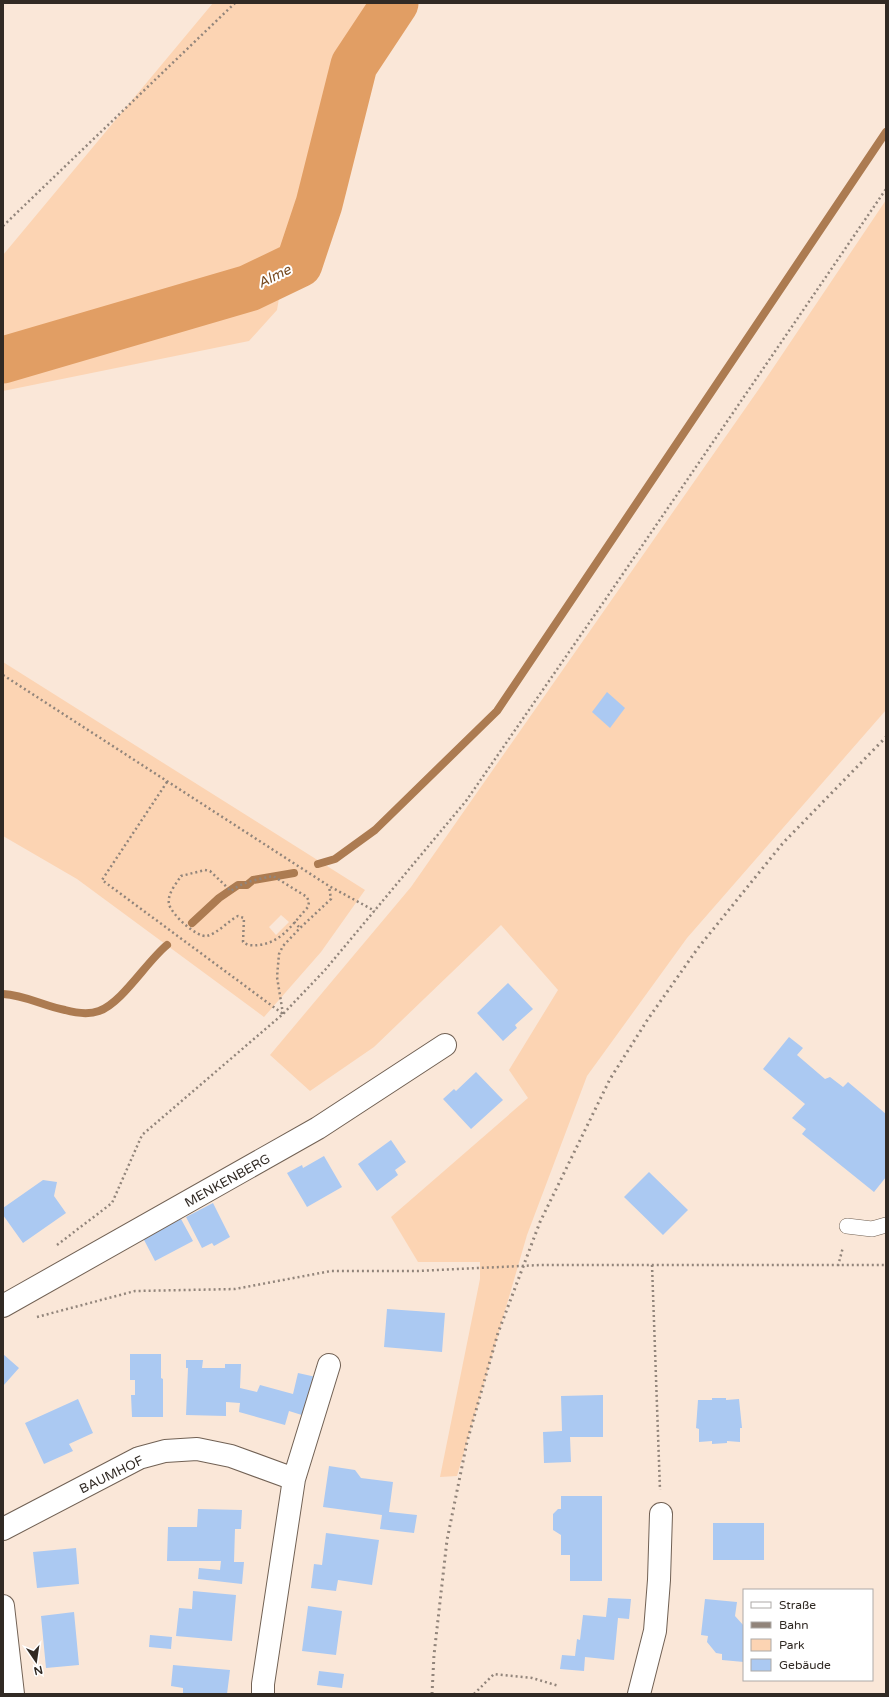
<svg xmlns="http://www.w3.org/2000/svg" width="889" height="1697" font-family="'Varela Round',sans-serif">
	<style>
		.green { fill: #fcd4b3; fill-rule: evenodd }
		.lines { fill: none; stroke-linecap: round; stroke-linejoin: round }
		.stream { stroke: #ac7b51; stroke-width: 8 }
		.river { stroke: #e19e64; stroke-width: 47 }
		.building { fill: #abc9f2 }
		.lane-casing { stroke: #716154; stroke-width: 16 }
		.street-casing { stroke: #716154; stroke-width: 24 }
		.path { stroke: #92857b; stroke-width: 2.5; stroke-dasharray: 2 3; stroke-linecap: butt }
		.lane { stroke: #fff; stroke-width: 15 }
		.street { stroke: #fff; stroke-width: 22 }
		.rail { stroke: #91847a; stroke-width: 3; stroke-dasharray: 2 4; stroke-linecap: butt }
		.labels { text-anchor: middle; stroke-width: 4; stroke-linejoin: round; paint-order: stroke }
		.street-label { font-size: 13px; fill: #312a24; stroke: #fff }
		.water-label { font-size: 14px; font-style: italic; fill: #774a20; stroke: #fff }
	</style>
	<rect width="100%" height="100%" fill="#fae7d8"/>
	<path class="green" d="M213,3h168l-38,57 -54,180 -12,70 -28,31 -246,50v-136z
		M886,200v510l-199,228 -100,138 -60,159 -70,241 -17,1 40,-198v-17h-62l-27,-45 137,-119 -19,-28 49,-80 -57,-65 -127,122 -64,44 -40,-36 141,-168 350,-501z
		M3,662l362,228 -44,62 -57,65 -187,-138 -74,-43zM281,915l8,7 -13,13 -7,-8z"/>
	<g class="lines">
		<path class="stream" d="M318,864l17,-5 40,-29 122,-119 389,-579
			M192,923l27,-25 19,-13h9l6,-5 41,-7
			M3,994c22,1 41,12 62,16 11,3 23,5 34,1 23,-8 48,-50 68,-66"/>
		<path class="river" d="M3,360l246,-72 50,-24 20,-60 35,-139 41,-62"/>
	</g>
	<path class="building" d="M607,692l18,16 -15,20 -18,-16z
		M508,983l25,26 -18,16 2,3 -14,13 -26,-28z
		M789,1037l14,11 -6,7 28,24 5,-2 13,10 5,-5 38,32v63l-12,15 -72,-58 4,-5 -14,-11 13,-14 -42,-35z
		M476,1072l27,28 -32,29 -28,-30 11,-10 2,2z
		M391,1140l15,22 -11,8 3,5 -21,16 -19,-27z
		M324,1156l18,31 -35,20 -20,-34 15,-8 1,3z
		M649,1172l39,38 -25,25 -39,-38z
		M43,1180l14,2 -3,14 12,17 -43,30 -20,-28v-7z
		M213,1203l17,34 -16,9 -2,-3 -10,5 -16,-31z
		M181,1219l12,22 -38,20 -12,-23z
		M387,1309l58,4 -3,39 -58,-5z
		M3,1354l16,14 -16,18z
		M130,1354h31v24l2,1v38h-31l-1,-22h4v-15h-5z
		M186,1360h17l-1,8h23v-4h16l-1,24 17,4 3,-7 33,9 5,-21 18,4 -11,39 -16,-5 -4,14 -46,-13 1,-9 -14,-1v14l-40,-1 2,-47h-2z
		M603,1395v42h-33l1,25 -27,1 -1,-31 19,-1 -1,-35z
		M712,1398h14v2l13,-1 3,29h-2v14l-13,-1v2l-15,1v-3l-13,1v-13l-3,-1 2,-28h14z
		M78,1399l15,34 -24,11 4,7 -29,13 -19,-41z
		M329,1466l26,4 6,8 32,4 -4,30 28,3 -3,18 -34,-4 2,-14 -59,-8z
		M561,1496h41v85h-32v-26h-9v-20l-8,-5v-16l5,-5h3z
		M198,1509l44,1 -1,19h-6l-1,33h10l-2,22 -44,-5 1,-11 21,2 1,-9h-54l1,-34h29z
		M713,1523h51v37h-51z
		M326,1533l53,7 -7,45 -34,-5 -2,11 -25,-3 3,-24 8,1z
		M76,1548l3,36 -42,4 -4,-36z
		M193,1591l43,4 -4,46 -56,-5 3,-28 13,1z
		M608,1598l23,1 -2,20 -11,-1 -4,42 -29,-3 -1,14 -24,-2 2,-14 13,1 2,-17 3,1 3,-25 23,2z
		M705,1599l32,3 -2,14 9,10v36l-22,-2v-6l-6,-1 -9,-11 1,-6 -7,-1z
		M308,1606l34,5 -6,44 -34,-4z
		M74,1612l5,53 -33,3 -5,-52z
		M150,1635l22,2 -1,12 -22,-2z
		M173,1665l57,5 -3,24h-44v-6l-12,-2z
		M319,1671l25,3 -2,14 -25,-3z"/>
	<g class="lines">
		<defs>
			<path id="lane" d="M847,1226l25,3 14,-4"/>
			<path id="street" d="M3,1306l315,-178 127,-83
				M3,1529l136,-71 26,-7 32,-2 34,7 63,23
				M3,1606l10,88
				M263,1694v-10l31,-205 35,-114
				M639,1694l16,-63 4,-51 2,-66"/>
		</defs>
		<use href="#lane" class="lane-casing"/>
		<use href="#street" class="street-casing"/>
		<path class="path" d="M3,226l232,-223
			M3,675l326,211 46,25
			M167,782l-65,98 181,134
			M205,870l5,1 21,20c11,-9 28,-12 42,-15l34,21 2,5 -1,5c-18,20 -30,41 -60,38l-5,-3 1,-24 -6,-2c-10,5 -20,17 -31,20 -10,2 -36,-22 -38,-32 -2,-10 7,-20 12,-28z
			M294,922l6,6
			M283,1014l-6,-37 2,-23 4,-8 17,-18 31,-29 -2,-13
			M57,1245l55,-42 30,-68 141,-121 42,-44 141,-169 139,-201 281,-411
			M652,1265l8,225
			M838,1266l5,-19
			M37,1317l98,-26 100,-2 96,-18h86l124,-6h345
			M474,1694l20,-20 38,4 27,8"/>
		<use href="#lane" class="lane"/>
		<use href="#street" class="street"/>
		<path class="rail" d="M432,1694l2,-39 13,-115 20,-98 31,-109 42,-111 70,-143 38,-60 50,-71 85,-105 103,-106"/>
	</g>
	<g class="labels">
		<g class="street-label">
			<text transform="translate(227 1180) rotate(-29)" y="5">MENKENBERG</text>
			<text transform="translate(111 1474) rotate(-26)" y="5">BAUMHOF</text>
		</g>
		<g class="water-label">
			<text transform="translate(274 276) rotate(-27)" y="5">Alme</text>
		</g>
	</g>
	<rect width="889" height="1697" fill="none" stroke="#312a24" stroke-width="8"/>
	<rect x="743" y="1589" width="130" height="92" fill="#ffffff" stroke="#adaaa7"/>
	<rect x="751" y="1602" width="20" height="6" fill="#ffffff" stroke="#adaaa7"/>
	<text x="779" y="1609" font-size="12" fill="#312a24">Straße</text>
	<rect x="751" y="1622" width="20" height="6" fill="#91847a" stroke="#adaaa7"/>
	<text x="779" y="1629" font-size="12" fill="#312a24">Bahn</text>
	<rect x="751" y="1639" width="20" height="12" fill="#fcd4b3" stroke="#adaaa7"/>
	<text x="779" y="1649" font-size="12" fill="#312a24">Park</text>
	<rect x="751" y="1659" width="20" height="12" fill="#abc9f2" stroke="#adaaa7"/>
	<text x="779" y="1669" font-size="12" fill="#312a24">Gebäude</text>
	<g transform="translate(36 1661) rotate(167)" stroke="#ffffff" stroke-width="3" paint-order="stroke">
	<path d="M0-3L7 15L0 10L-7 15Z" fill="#312a24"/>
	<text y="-6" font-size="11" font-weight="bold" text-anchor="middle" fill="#312a24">N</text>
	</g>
</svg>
